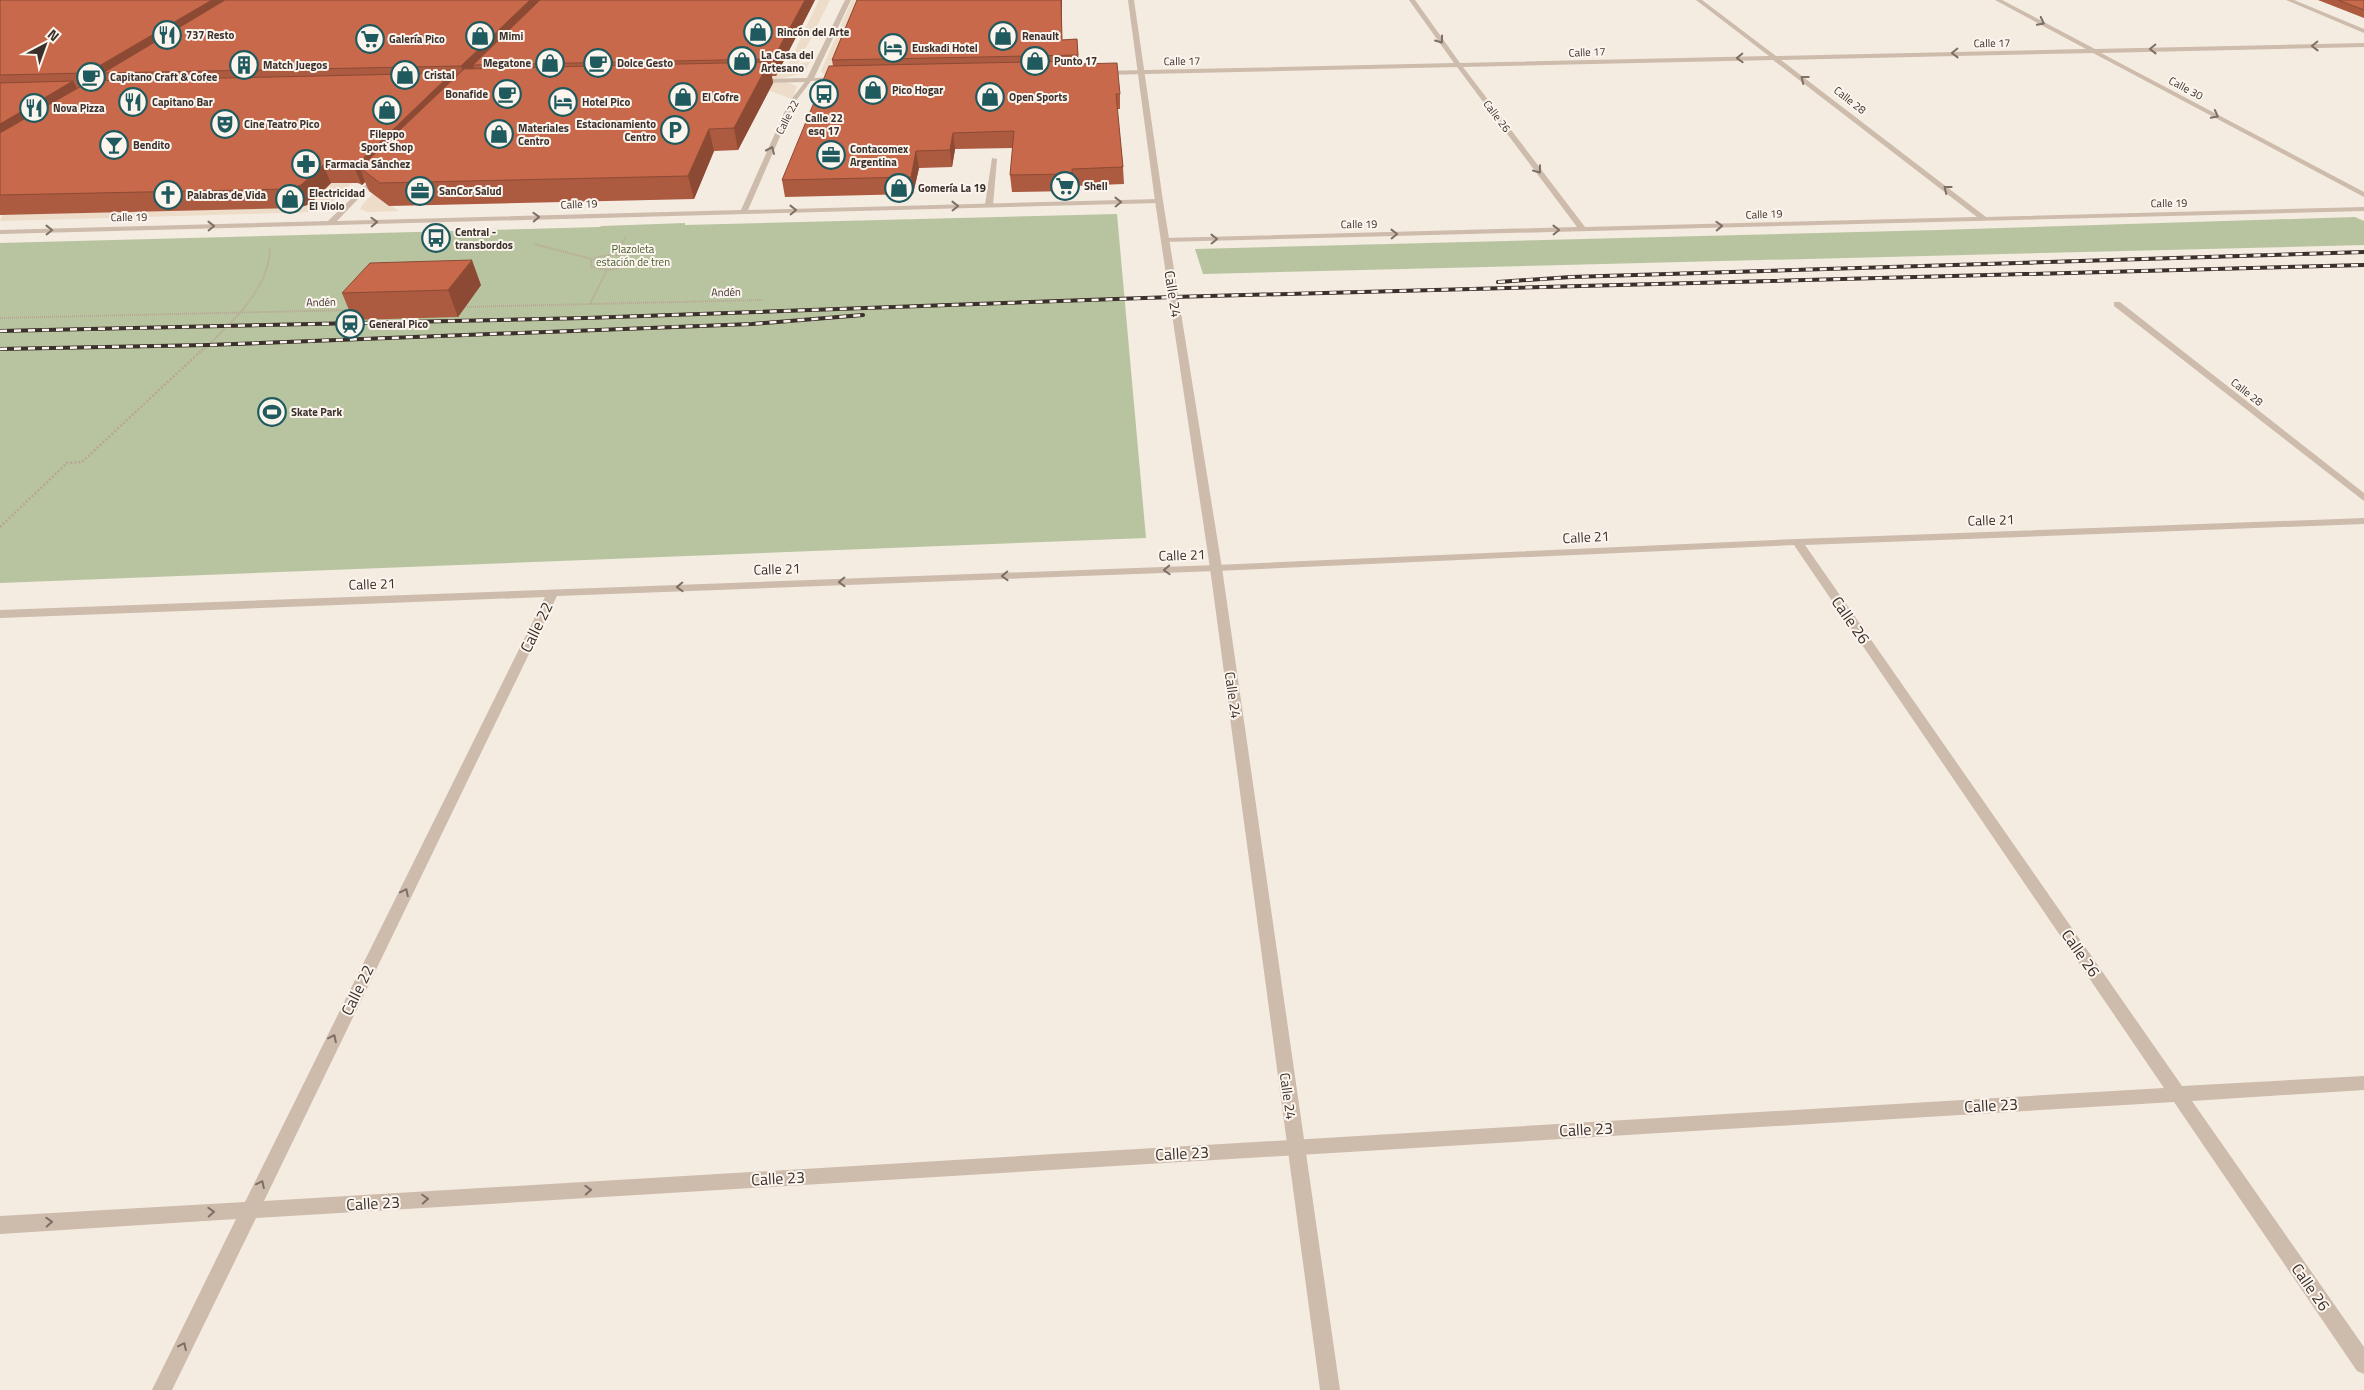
<svg xmlns="http://www.w3.org/2000/svg" width="2364" height="1390" font-family="'Titillium Web',sans-serif">
	<style>
		.green { fill: #b8c4a0 }
		.plaza { fill: #ecdcc8 }
		.lines { fill: none; stroke-linecap: round; stroke-linejoin: round }
		.path-far1 { stroke: #b9a596; stroke-width: 2; stroke-dasharray: 1 1; stroke-linecap: butt }
		.path { stroke: #b9a596; stroke-width: 2.5; stroke-dasharray: 2 2; stroke-linecap: butt }
		.service { fill: #cdbbac; fill-rule: evenodd }
		.minor { fill: #cdbbac; fill-rule: evenodd }
		.tertiary { fill: #cdbbac; fill-rule: evenodd }
		.rail-casing { stroke: #3b302b; stroke-width: 4 }
		.rail { stroke: #fbf5ee; stroke-width: 2.5; stroke-dasharray: 7; stroke-linecap: butt }
		.wall { fill: #ac5a40 }
		.shaded-wall { fill: #8c4a34 }
		.building { fill: #c8694b; stroke: #8c4a34 }
		.oneway { stroke: #7d6f65 }
		.labels { text-anchor: middle; stroke-width: 4; stroke-linejoin: round; paint-order: stroke }
		.far-poi-label { font-size: 11px; font-weight: bold; fill: #3b302b; stroke: #fbf5ee; text-anchor: start }
		.far-street-label { font-size: 11px; fill: #3b302b; stroke: #fbf5ee }
		.far-park-label { font-size: 11px; fill: #4a5a2e; stroke: #fbf5ee }
		.street-label { font-size: 14px; fill: #3b302b; stroke: #fbf5ee }
		.near-street-label { font-size: 16px; fill: #3b302b; stroke: #fbf5ee }
	</style>
	<rect width="100%" height="100%" fill="#f4ebe1"/>
	<path class="green" d="M1117,214l29,324 -1146,45v-340l599,-16 3,-1 83,-3v2z
		M2355,217l9,4v24l-1161,29 -8,-25 743,-19z"/>
	<path class="plaza" d="M819,0h11l-32,64 12,-2 -6,11 -22,5 -108,1 113,-12z
		M852,0h14l-37,76 -5,-1 -3,-4z
		M786,82l11,4 -5,13 -35,-13 -376,113 18,12 -31,1 -8,-3 2,-4 109,-111 8,-4z
		M394,122l-23,42 -43,42 -14,6 -314,9 2,-6 296,-7 12,-4z"/>
	<g class="lines">
		<path class="path-far1" d="M534,244l58,15
			M614,254l11,3 3,5c-11,10 -24,9 -37,4v-5l7,-4z
			M614,254l12,-17
			M628,262l40,-1
			M590,304l17,-34
			M463,307l300,-7
			M0,318l352,-8
			M202,351c28,-27 67,-61 68,-103"/>
		<path class="path" d="M0,527l67,-64 15,-1 121,-113"/>
		<path class="service" d="M992,158l5,1 -4,46 -4,2 -4,-2z"/>
		<path class="minor" d="M845,0h6l-37,78 25,-1 3,2 -31,2 -16,21 -47,108 411,-11 4,2 -4,2 -1159,31v-4l328,-9 51,-49 4,2 -2,1 -44,46 404,-11 48,-108 16,-20 -48,1 -3,-2 3,-2 50,-1z
			M1409,0h6l45,63 309,-7 -73,-56h6l74,56 310,-7 -91,-49h7l93,49 269,-6v4l-263,6 263,139v5l-271,-144 -312,7 205,157 378,-10v4l-1202,31 -1,-2 4,-2 412,-11 -120,-160 -355,8 -3,-2 3,-2 352,-8zM1773,60l204,157 -392,10 -122,-160z
			M2286,0h8l70,29v4z
			M2114,302h6l244,191v8l-250,-195z
			M2364,518v6l-559,21 377,541 182,-10v14l-172,11 172,246v27l-7,-3 -183,-269 -1918,116 -84,172h-20l84,-171 -236,15v-18l245,-14 300,-605 -545,21v-8l1216,-45 581,-26zM1794,545l370,543 -1900,113 293,-605 659,-25z"/>
		<path class="tertiary" d="M1128,0h6l29,201 59,367 118,822h-20l-110,-822 -55,-367z"/>
		<defs>
			<path id="rail" d="M1498,282l73,-5 793,-25
				M0,331l586,-13 587,-21 1191,-32
				M0,349l208,-4 544,-21 111,-9"/>
		</defs>
		<use href="#rail" class="rail-casing"/>
		<use href="#rail" class="rail"/>
	</g>
	<path class="wall" d="M0,0h815l-39,76h-4l1,7 -35,67 -24,1 -20,48 -305,7 -20,-15 -4,-9 -3,3 -4,-2h-27l-21,21 -12,4 -298,7z
		M857,0h205v40l15,-1 2,25 41,30v15h-3l6,58 1,17 -51,2v5l-61,1 -2,-17 3,-27 -58,1 -3,18 -33,1 -6,26 -128,3 -3,-17 51,-114 -1,-6z
		M2318,0h46v18z
		M481,285l-23,32 -105,3 -11,-27z"/>
	<path class="shaded-wall" d="M212,0h32l-141,73 5,10 -13,7 -8,-17z
		M530,0h20l-77,65 3,8 -10,9 -5,-16z
		M805,0h10l-39,76 -3,-17z
		M1061,0h1v54v-14z
		M769,62l4,21 -35,67 -4,-22z
		M452,73l6,17 -98,78 5,14 -3,3 -8,-18z
		M73,81l9,17 -82,50v-24z
		M709,129l5,22 -20,48 -6,-23z
		M953,133l2,16 -3,18 -2,-17z
		M916,151l3,17 -6,26 -2,-17z
		M323,165l8,18 -21,21 -12,4 -9,-19z
		M472,260l9,25 -23,32 -10,-27z"/>
	<path class="building" d="M0,0h212l-125,73 -87,2z
		M225,0h305l-69,66 -358,7z
		M540,0h265l-32,59 -300,6z
		M857,0h204l1,40 15,-1 1,16 -246,5z
		M2338,0h26v10z
		M1078,61l1,3 38,-1 3,31h-4l7,73 -51,2v5l-62,1 4,-44 -61,2 -3,17 -34,1 -5,26 -129,3 47,-114z
		M769,62l-35,66 -25,1 -21,47 -308,7 -20,-15 104,-99z
		M452,73l-98,94 -4,-3 -27,1 -22,20 -12,4 -289,6v-62l90,-52z
		M73,81l-73,43v-41z
		M472,260l-24,30 -106,3 28,-30z"/>
	<defs><path id="oneway-chevron" d="M-2-3.5L2.5 0L-2 3.5" fill="none" stroke-width="1.6" stroke-linecap="round" stroke-linejoin="round" transform="scale(1.25)"/></defs>
	<g class="oneway">
		<use href="#oneway-chevron" transform="translate(2041 22) rotate(27)"/>
		<use href="#oneway-chevron" transform="translate(1440 40) rotate(54)"/>
		<use href="#oneway-chevron" transform="translate(2315 46) rotate(179)"/>
		<use href="#oneway-chevron" transform="translate(2153 49) rotate(179)"/>
		<use href="#oneway-chevron" transform="translate(1955 53) rotate(179)"/>
		<use href="#oneway-chevron" transform="translate(1740 58) rotate(178)"/>
		<use href="#oneway-chevron" transform="translate(1804 79) rotate(-142)"/>
		<use href="#oneway-chevron" transform="translate(2215 115) rotate(28)"/>
		<use href="#oneway-chevron" transform="translate(771 150) rotate(-66)"/>
		<use href="#oneway-chevron" transform="translate(1538 170) rotate(53)"/>
		<use href="#oneway-chevron" transform="translate(1947 189) rotate(-142)"/>
		<use href="#oneway-chevron" transform="translate(1118 202) rotate(-1)"/>
		<use href="#oneway-chevron" transform="translate(955 206) rotate(-1)"/>
		<use href="#oneway-chevron" transform="translate(793 210) rotate(-1)"/>
		<use href="#oneway-chevron" transform="translate(536 217) rotate(-2)"/>
		<use href="#oneway-chevron" transform="translate(374 222) rotate(-2)"/>
		<use href="#oneway-chevron" transform="translate(211 226) rotate(-1)"/>
		<use href="#oneway-chevron" transform="translate(1719 226) rotate(-2)"/>
		<use href="#oneway-chevron" transform="translate(49 230) rotate(-1)"/>
		<use href="#oneway-chevron" transform="translate(1556 230) rotate(-1)"/>
		<use href="#oneway-chevron" transform="translate(1394 234) rotate(-1)"/>
		<use href="#oneway-chevron" transform="translate(1214 239) rotate(-1)"/>
		<use href="#oneway-chevron" transform="translate(1167 570) rotate(178)"/>
		<use href="#oneway-chevron" transform="translate(1005 576) rotate(178)"/>
		<use href="#oneway-chevron" transform="translate(842 582) rotate(178)"/>
		<use href="#oneway-chevron" transform="translate(680 587) rotate(178)"/>
		<use href="#oneway-chevron" transform="translate(405 892) rotate(-64)"/>
		<use href="#oneway-chevron" transform="translate(333 1038) rotate(-64)"/>
		<use href="#oneway-chevron" transform="translate(261 1184) rotate(-64)"/>
		<use href="#oneway-chevron" transform="translate(588 1190) rotate(-3)"/>
		<use href="#oneway-chevron" transform="translate(425 1199) rotate(-3)"/>
		<use href="#oneway-chevron" transform="translate(211 1212) rotate(-3)"/>
		<use href="#oneway-chevron" transform="translate(49 1222) rotate(-3)"/>
		<use href="#oneway-chevron" transform="translate(183 1346) rotate(-64)"/>
	</g>
	<defs>
		<symbol id="shop-ring" viewBox="-11 -11 22 22"><circle r="9.5" fill="#fbf5ee" stroke="#1f5a5e" stroke-width="1.5"/><path d="M-5-2.5h2.3a2.7 3.5 0 0 1 5.4 0H5L5.5 6h-11ZM-1.5-2.5h3a1.5 2.3 0 0 0-3 0Z" fill="#1f5a5e"/></symbol>
		<symbol id="restaurant-ring" viewBox="-11 -11 22 22"><circle r="9.5" fill="#fbf5ee" stroke="#1f5a5e" stroke-width="1.5"/><path d="M-5-6h1v4h1v-4h1v4h1v-4h1v5L-1.5 .5V6h-2V.5L-5-1ZM5-6V6H3V1.5H1.5Q1.5-4 5-6Z" fill="#1f5a5e"/></symbol>
		<symbol id="supermarket-ring" viewBox="-11 -11 22 22"><circle r="9.5" fill="#fbf5ee" stroke="#1f5a5e" stroke-width="1.5"/><path d="M-6-5.5h2.5l.6 2H6L4.5 2H-2.5L-4.4-4H-6ZM-1.5 3.2a1.3 1.3 0 1 0 .1 0ZM3 3.2a1.3 1.3 0 1 0 .1 0Z" fill="#1f5a5e"/></symbol>
		<symbol id="hotel-ring" viewBox="-11 -11 22 22"><circle r="9.5" fill="#fbf5ee" stroke="#1f5a5e" stroke-width="1.5"/><path d="M-6-4.5h1.5V1H6V5H4.5V3h-9V5H-6ZM-4 0a1.8 1.8 0 1 1 3.6 0ZM.5 0V-2.5h3Q6-2.5 6 0Z" fill="#1f5a5e"/></symbol>
		<symbol id="cafe-ring" viewBox="-11 -11 22 22"><circle r="9.5" fill="#fbf5ee" stroke="#1f5a5e" stroke-width="1.5"/><path d="M-5.5-4.5H6V0H3Q3 3.5 0 3.5H-2.5Q-5.5 3.5-5.5 0ZM3-3.2v2h1.7v-2ZM-6 4.5H4V6H-6Z" fill="#1f5a5e"/></symbol>
		<symbol id="building-ring" viewBox="-11 -11 22 22"><circle r="9.5" fill="#fbf5ee" stroke="#1f5a5e" stroke-width="1.5"/><path d="M-4-6H4V6H1V3H-1V6H-4ZM-2.5-4.3h1.7v1.8h-1.7ZM.8-4.3h1.7v1.8H.8ZM-2.5-1h1.7V.8h-1.7ZM.8-1h1.7V.8H.8Z" fill="#1f5a5e"/></symbol>
		<symbol id="bus-ring" viewBox="-11 -11 22 22"><circle r="9.5" fill="#fbf5ee" stroke="#1f5a5e" stroke-width="1.5"/><path d="M-5-6H5V4H4V6H2V4H-2V6H-4V4H-5ZM-3.5-4V0h7V-4ZM-3.5 1.2v1.5H-2V1.2ZM2 1.2v1.5H3.5V1.2Z" fill="#1f5a5e"/></symbol>
		<symbol id="theatre-ring" viewBox="-11 -11 22 22"><circle r="9.5" fill="#fbf5ee" stroke="#1f5a5e" stroke-width="1.5"/><path d="M-5-5.5Q0-4 5-5.5V0Q5 5 0 6Q-5 5-5 0ZM-3.3-2.5H-1v1.5H-3.3ZM1-2.5H3.3v1.5H1ZM-2.8 1Q0 5.5 2.8 1Z" fill="#1f5a5e"/></symbol>
		<symbol id="parking-ring" viewBox="-11 -11 22 22"><circle r="9.5" fill="#fbf5ee" stroke="#1f5a5e" stroke-width="1.5"/><path d="M-3.5-5.5H1a3.5 3.5 0 0 1 0 7H-1V5.5H-3.5ZM-1-3.4V-.6H.8a1.4 1.4 0 0 0 0-2.8Z" fill="#1f5a5e"/></symbol>
		<symbol id="bar-ring" viewBox="-11 -11 22 22"><circle r="9.5" fill="#fbf5ee" stroke="#1f5a5e" stroke-width="1.5"/><path d="M-6-5H6L.8 .8V4.5H3.5V6h-7V4.5H-.8V.8Z" fill="#1f5a5e"/></symbol>
		<symbol id="office-ring" viewBox="-11 -11 22 22"><circle r="9.5" fill="#fbf5ee" stroke="#1f5a5e" stroke-width="1.5"/><path d="M-6-3h4V-5.5h4V-3h4V5H-6ZM-1-4.5V-3h2v-1.5ZM-6 0V1H6V0Z" fill="#1f5a5e"/></symbol>
		<symbol id="pharmacy-ring" viewBox="-11 -11 22 22"><circle r="9.5" fill="#fbf5ee" stroke="#1f5a5e" stroke-width="1.5"/><path d="M-2-6h4v4h4v4h-4v4h-4v-4h-4v-4h4Z" fill="#1f5a5e"/></symbol>
		<symbol id="church-ring" viewBox="-11 -11 22 22"><circle r="9.5" fill="#fbf5ee" stroke="#1f5a5e" stroke-width="1.5"/><path d="M-1.2-6h2.4v3.5h3.3v2.4h-3.3V6h-2.4V-.1h-3.3v-2.4h3.3Z" fill="#1f5a5e"/></symbol>
		<symbol id="station-ring" viewBox="-11 -11 22 22"><circle r="9.5" fill="#fbf5ee" stroke="#1f5a5e" stroke-width="1.5"/><path d="M-3-6H3Q5-6 5-4V2Q5 4 3 4L4.5 6H3L1.5 4h-3L-3 6H-4.5L-3 4Q-5 4-5 2V-4Q-5-6-3-6ZM-3.5-4v3h7v-3ZM-3.5 1v1.5H-2V1ZM2 1v1.5H3.5V1Z" fill="#1f5a5e"/></symbol>
		<symbol id="stadium-ring" viewBox="-11 -11 22 22"><circle r="9.5" fill="#fbf5ee" stroke="#1f5a5e" stroke-width="1.5"/><path d="M0-5a6.5 5 0 1 0 0 10a6.5 5 0 1 0 0-10ZM-3.5-1.8h7v3.6h-7Z" fill="#1f5a5e"/></symbol>
	</defs>
	<g fill-rule="evenodd">
		<use href="#shop-ring" x="742" y="16" width="32" height="32"/>
		<use href="#restaurant-ring" x="151" y="19" width="32" height="32"/>
		<use href="#shop-ring" x="464" y="20" width="32" height="32"/>
		<use href="#shop-ring" x="987" y="20" width="32" height="32"/>
		<use href="#supermarket-ring" x="354" y="23" width="32" height="32"/>
		<use href="#hotel-ring" x="877" y="32" width="32" height="32"/>
		<use href="#shop-ring" x="726" y="45" width="32" height="32"/>
		<use href="#shop-ring" x="1019" y="45" width="32" height="32"/>
		<use href="#shop-ring" x="534" y="47" width="32" height="32"/>
		<use href="#cafe-ring" x="582" y="47" width="32" height="32"/>
		<use href="#building-ring" x="228" y="49" width="32" height="32"/>
		<use href="#shop-ring" x="389" y="59" width="32" height="32"/>
		<use href="#cafe-ring" x="75" y="61" width="32" height="32"/>
		<use href="#shop-ring" x="857" y="74" width="32" height="32"/>
		<use href="#cafe-ring" x="491" y="78" width="32" height="32"/>
		<use href="#bus-ring" x="808" y="78" width="32" height="32"/>
		<use href="#shop-ring" x="667" y="81" width="32" height="32"/>
		<use href="#shop-ring" x="974" y="81" width="32" height="32"/>
		<use href="#restaurant-ring" x="117" y="86" width="32" height="32"/>
		<use href="#hotel-ring" x="547" y="86" width="32" height="32"/>
		<use href="#restaurant-ring" x="18" y="92" width="32" height="32"/>
		<use href="#shop-ring" x="371" y="94" width="32" height="32"/>
		<use href="#theatre-ring" x="209" y="108" width="32" height="32"/>
		<use href="#parking-ring" x="659" y="114" width="32" height="32"/>
		<use href="#shop-ring" x="483" y="118" width="32" height="32"/>
		<use href="#bar-ring" x="98" y="129" width="32" height="32"/>
		<use href="#office-ring" x="815" y="139" width="32" height="32"/>
		<use href="#pharmacy-ring" x="290" y="148" width="32" height="32"/>
		<use href="#supermarket-ring" x="1049" y="170" width="32" height="32"/>
		<use href="#shop-ring" x="883" y="172" width="32" height="32"/>
		<use href="#office-ring" x="404" y="175" width="32" height="32"/>
		<use href="#church-ring" x="152" y="179" width="32" height="32"/>
		<use href="#shop-ring" x="274" y="183" width="32" height="32"/>
		<use href="#bus-ring" x="420" y="222" width="32" height="32"/>
		<use href="#station-ring" x="334" y="308" width="32" height="32"/>
		<use href="#stadium-ring" x="256" y="396" width="32" height="32"/>
	</g>
	<g class="labels">
		<g class="far-poi-label">
			<text x="777" y="36">Rincón del Arte</text>
			<text x="186" y="39">737 Resto</text>
			<text x="499" y="40">Mimi</text>
			<text x="1022" y="40">Renault</text>
			<text x="389" y="43">Galería Pico</text>
			<text x="912" y="52">Euskadi Hotel</text>
			<text x="761" y="59">La Casa del<tspan x="761" dy="13">Artesano</tspan></text>
			<text x="1054" y="65">Punto 17</text>
			<text x="531" y="67" text-anchor="end">Megatone</text>
			<text x="617" y="67">Dolce Gesto</text>
			<text x="263" y="69">Match Juegos</text>
			<text x="424" y="79">Cristal</text>
			<text x="110" y="81">Capitano Craft &amp; Cofee</text>
			<text x="892" y="94">Pico Hogar</text>
			<text x="488" y="98" text-anchor="end">Bonafide</text>
			<text x="702" y="101">El Cofre</text>
			<text x="1009" y="101">Open Sports</text>
			<text x="152" y="106">Capitano Bar</text>
			<text x="582" y="106">Hotel Pico</text>
			<text x="53" y="112">Nova Pizza</text>
			<text x="824" y="122" text-anchor="middle">Calle 22<tspan x="824" dy="13">esq 17</tspan></text>
			<text x="244" y="128">Cine Teatro Pico</text>
			<text x="656" y="128" text-anchor="end">Estacionamiento<tspan x="656" dy="13">Centro</tspan></text>
			<text x="518" y="132">Materiales<tspan x="518" dy="13">Centro</tspan></text>
			<text x="387" y="138" text-anchor="middle">Fileppo<tspan x="387" dy="13">Sport Shop</tspan></text>
			<text x="133" y="149">Bendito</text>
			<text x="850" y="153">Contacomex<tspan x="850" dy="13">Argentina</tspan></text>
			<text x="325" y="168">Farmacia Sánchez</text>
			<text x="1084" y="190">Shell</text>
			<text x="918" y="192">Gomería La 19</text>
			<text x="439" y="195">SanCor Salud</text>
			<text x="309" y="197">Electricidad<tspan x="309" dy="13">El Violo</tspan></text>
			<text x="187" y="199">Palabras de Vida</text>
			<text x="455" y="236">Central -<tspan x="455" dy="13">transbordos</tspan></text>
			<text x="369" y="328">General Pico</text>
			<text x="291" y="416">Skate Park</text>
		</g>
		<g class="far-street-label">
			<text transform="translate(1992 43) rotate(-1)" y="4">Calle 17</text>
			<text transform="translate(1587 52) rotate(-2)" y="4">Calle 17</text>
			<text transform="translate(1182 61) rotate(-1)" y="4">Calle 17</text>
			<text transform="translate(2186 88) rotate(28)" y="4">Calle 30</text>
			<text transform="translate(1850 100) rotate(38)" y="4">Calle 28</text>
			<text transform="translate(1497 116) rotate(53)" y="4">Calle 26</text>
			<text transform="translate(787 117) rotate(-63)" y="4">Calle 22</text>
			<text transform="translate(2169 203) rotate(-1)" y="4">Calle 19</text>
			<text transform="translate(579 204) rotate(-2)" y="4">Calle 19</text>
			<text transform="translate(1764 214) rotate(-2)" y="4">Calle 19</text>
			<text transform="translate(129 217) rotate(-1)" y="4">Calle 19</text>
			<text transform="translate(1359 224) rotate(-1)" y="4">Calle 19</text>
			<text transform="translate(726 292) rotate(-1)" y="4">Andén</text>
			<text transform="translate(321 302) rotate(-1)" y="4">Andén</text>
			<text transform="translate(2247 392) rotate(38)" y="4">Calle 28</text>
		</g>
		<g class="far-park-label">
			<text x="633" y="253">Plazoleta<tspan x="633" dy="13">estación de tren</tspan></text>
		</g>
		<g class="street-label">
			<text transform="translate(1173 294) rotate(81)" y="5">Calle 24</text>
			<text transform="translate(1991 520) rotate(-2)" y="5">Calle 21</text>
			<text transform="translate(1586 537) rotate(-3)" y="5">Calle 21</text>
			<text transform="translate(1182 555) rotate(-2)" y="5">Calle 21</text>
			<text transform="translate(777 569) rotate(-2)" y="5">Calle 21</text>
			<text transform="translate(372 584) rotate(-2)" y="5">Calle 21</text>
			<text transform="translate(1233 695) rotate(82)" y="5">Calle 24</text>
			<text transform="translate(1288 1096) rotate(82)" y="5">Calle 24</text>
		</g>
		<g class="near-street-label">
			<text transform="translate(1851 620) rotate(55)" y="6">Calle 26</text>
			<text transform="translate(536 627) rotate(-64)" y="6">Calle 22</text>
			<text transform="translate(2081 953) rotate(55)" y="6">Calle 26</text>
			<text transform="translate(357 990) rotate(-64)" y="6">Calle 22</text>
			<text transform="translate(1991 1105) rotate(-3)" y="6">Calle 23</text>
			<text transform="translate(1586 1129) rotate(-3)" y="6">Calle 23</text>
			<text transform="translate(1182 1153) rotate(-3)" y="6">Calle 23</text>
			<text transform="translate(778 1178) rotate(-3)" y="6">Calle 23</text>
			<text transform="translate(373 1203) rotate(-3)" y="6">Calle 23</text>
			<text transform="translate(2311 1287) rotate(55)" y="6">Calle 26</text>
		</g>
	</g>
	<g transform="translate(45 45) rotate(41)" stroke="#fbf5ee" stroke-width="4" paint-order="stroke">
	<path d="M0-4L9 19L0 12L-9 19Z" fill="#3b302b"/>
	<text y="-8" font-size="14" font-weight="bold" text-anchor="middle" fill="#3b302b">N</text>
	</g>
</svg>
